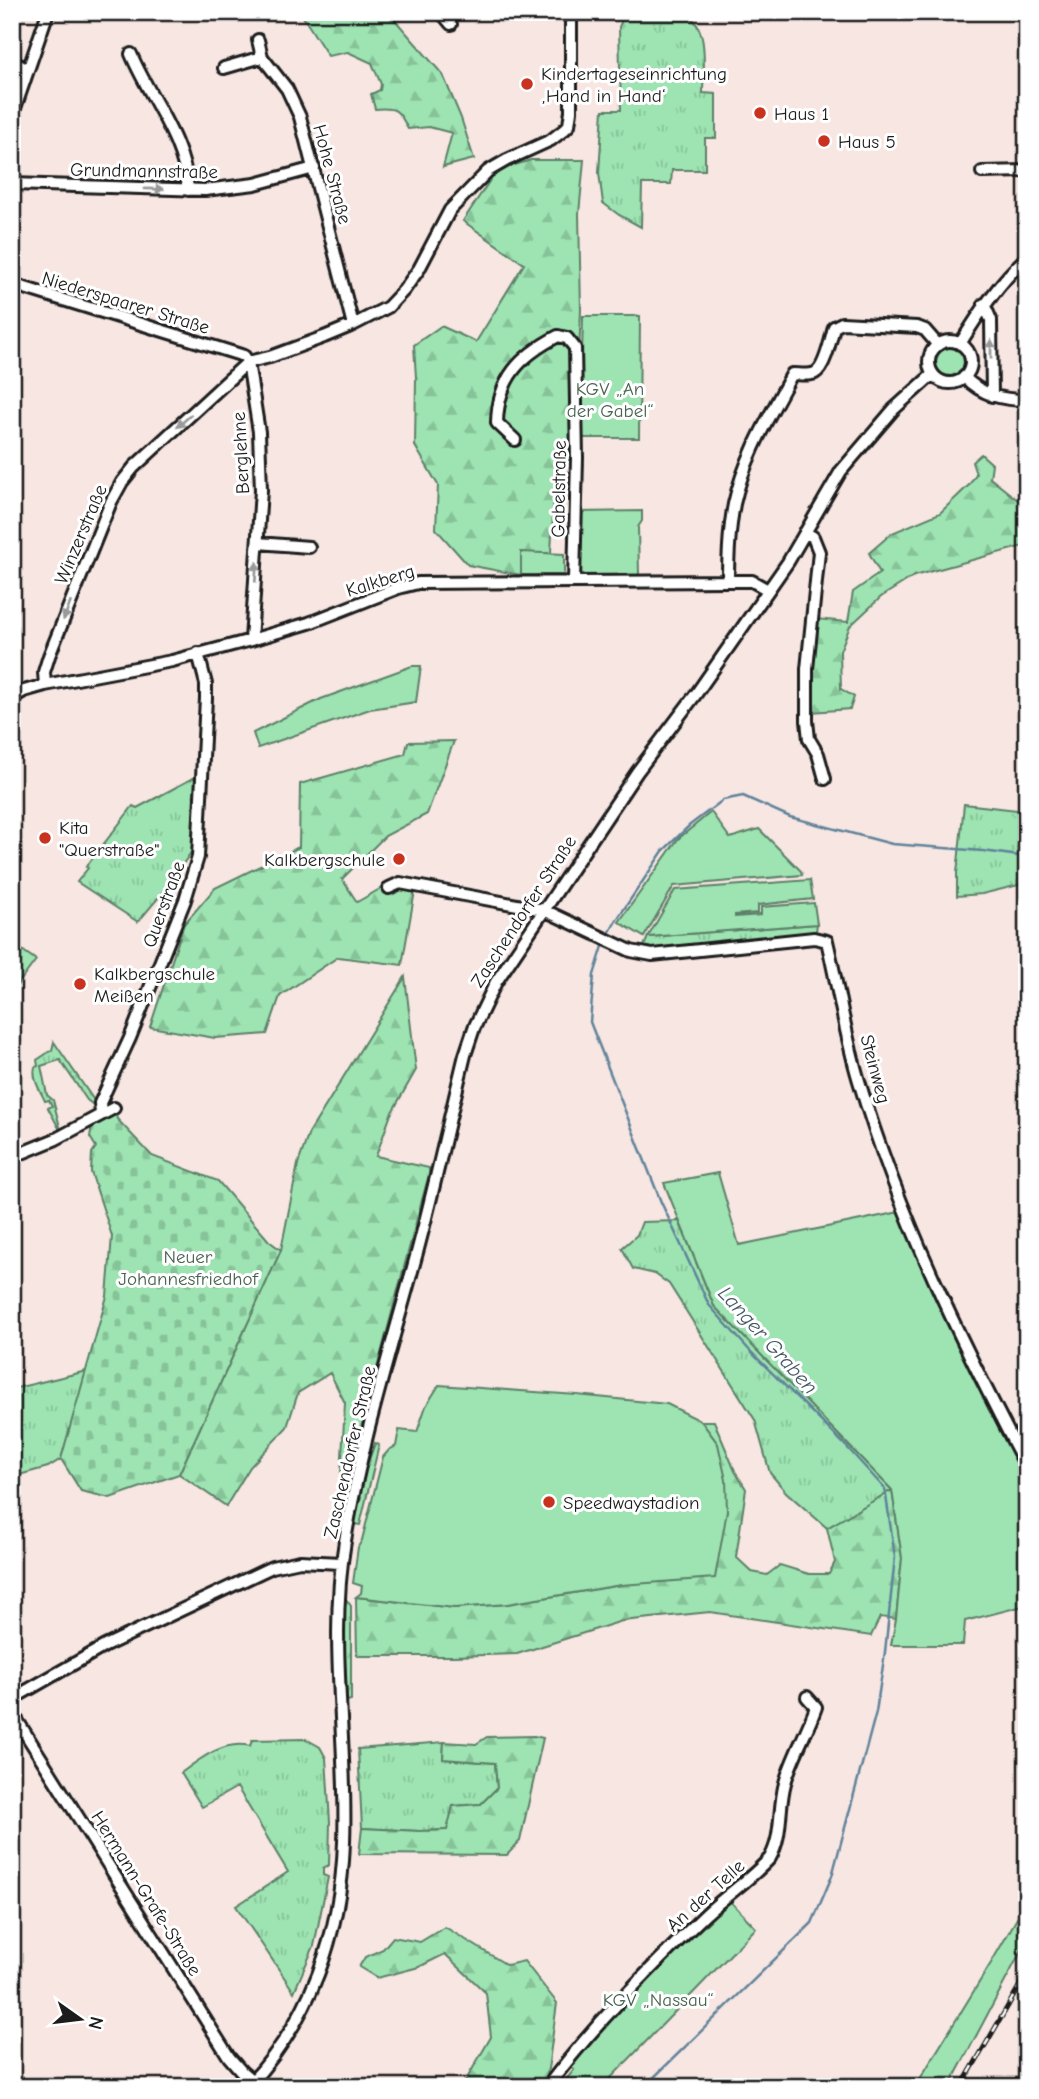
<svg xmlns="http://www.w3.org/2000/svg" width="1039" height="2099" font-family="'Comic Neue',sans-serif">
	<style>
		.grass { fill: url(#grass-tufts); stroke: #5c8067; stroke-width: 2 }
		.forest { fill: url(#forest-firs); stroke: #5c8067; stroke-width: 2 }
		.cemetery { fill: url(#cemetery-stones); stroke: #5c8067; stroke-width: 2 }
		.green { fill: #9de4b2; stroke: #5c8067; stroke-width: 2 }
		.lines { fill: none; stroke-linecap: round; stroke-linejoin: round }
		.stream { stroke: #61839a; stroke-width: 2.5 }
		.minor-casing { stroke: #1c1c1c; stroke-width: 16 }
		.minor { stroke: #fff; stroke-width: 10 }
		.rail-casing { stroke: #1c1c1c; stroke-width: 5 }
		.rail { stroke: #fff; stroke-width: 2.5; stroke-dasharray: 8; stroke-linecap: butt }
		.oneway { fill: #999 }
		.poi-dot { fill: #c8321e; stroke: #fff; stroke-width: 2.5 }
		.labels { text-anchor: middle; stroke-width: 6; stroke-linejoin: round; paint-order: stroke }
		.poi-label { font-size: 19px; fill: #1c1c1c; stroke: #fff; text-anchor: start }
		.street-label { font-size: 19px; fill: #1c1c1c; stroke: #fff }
		.park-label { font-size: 19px; fill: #496250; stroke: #fff }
		.water-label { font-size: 21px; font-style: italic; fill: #445866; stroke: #fff }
	</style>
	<defs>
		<pattern id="grass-tufts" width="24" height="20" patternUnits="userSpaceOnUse" patternTransform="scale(1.75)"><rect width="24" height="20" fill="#9de4b2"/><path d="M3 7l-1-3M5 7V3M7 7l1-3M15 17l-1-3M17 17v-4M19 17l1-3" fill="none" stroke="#87c398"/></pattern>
		<pattern id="forest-firs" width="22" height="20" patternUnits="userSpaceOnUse" patternTransform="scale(1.75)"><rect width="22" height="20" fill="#9de4b2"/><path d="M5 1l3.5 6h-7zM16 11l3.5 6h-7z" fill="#87c398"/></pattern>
		<pattern id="cemetery-stones" width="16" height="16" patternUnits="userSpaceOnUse" patternTransform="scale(1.75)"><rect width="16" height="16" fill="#9de4b2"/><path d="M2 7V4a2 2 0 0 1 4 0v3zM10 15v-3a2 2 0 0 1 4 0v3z" fill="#87c398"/></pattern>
	</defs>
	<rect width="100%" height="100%" fill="#f7e6e2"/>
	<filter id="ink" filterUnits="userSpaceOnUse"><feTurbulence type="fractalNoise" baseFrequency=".0143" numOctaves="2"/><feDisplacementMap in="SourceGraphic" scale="14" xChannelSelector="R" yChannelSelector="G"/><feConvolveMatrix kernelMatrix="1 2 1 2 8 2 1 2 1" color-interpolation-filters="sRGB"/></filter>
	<g filter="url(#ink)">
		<path class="grass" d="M632,12c15,0 30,-1 45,0 35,4 26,56 26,81l13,1v44h-11v32h-33l-1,14h-29l-1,43 -22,-12 -16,-12 -4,-30 4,-63h18l-2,-83 4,-9z
			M936 362a14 14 0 1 1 28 0a14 14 0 1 1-28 0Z
			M195,777l-1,71 -29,42 -27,32 -61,-40 11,-14 -2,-1 47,-61 4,2z
			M964,804l63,7v72l-45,11 -25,2v-23z
			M817,924l-1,7 -4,3 -152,17 -16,-5 4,-9z
			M54,1042l41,60 1,5 -9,-7 -27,-40 -19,6 6,29 6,5 7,27 -1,1 -11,-20 4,-2 -3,-6 -4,1c-5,-11 -13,-22 -10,-34l3,-1 -1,-6 15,-10z
			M679,1221l35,85 178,184 -65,38 -41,-36 -16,-19 -15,-53 -86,-136 -14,-10 -22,-5 -11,-21 15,-13 5,-13z
			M87,1371l-26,88 -13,8 -36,10v-88z
			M375,1443l4,2 -19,80 -7,-1 9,-44z
			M346,1599l5,7v94l-4,1 -4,-74v-27z
			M306,1739l14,8 6,11 4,64 -1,43 -6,3v7l5,2 -14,69 -20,46 -58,-86 52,-34 -51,-85 -35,20 -21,-34c20,-15 43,-33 69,-27l2,-6z
			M444,1742l-1,17 52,4 2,25 -16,16 -28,2 -5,24 -29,1 -57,-3 -4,-79z"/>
		<path class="forest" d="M300,12h78l18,9 47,54 18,43 13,41 -31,8 9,-34 -23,-6 -21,2c-9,-19 -12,-22 -33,-20l-4,-15 9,-4 1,-6 -9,-21 -24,-11 -20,4z
			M531,160h53l-5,54 2,96 -7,150 -18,-1 -5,94h-30v22l-53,-10 -32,-36 2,-44 -23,-39 1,-68 -2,-33 27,-19 35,16 48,-78 -61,-43 33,-50z
			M981,454l11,10 -2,14 34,27 3,-3v43l-113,31 -33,21 -31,29 -10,25 1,38 13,8 -4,12 -38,3c-3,-31 5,-62 4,-93l32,3 5,-30 27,-19 -11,-20 23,-20 48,-20 29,-28 7,-11 -4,-12z
			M454,741l-27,73 -42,22 -43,43 15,23 30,-17 28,6 -13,74 -64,-8 -58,39 -13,38 -52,4 -65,-11 34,-103 31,-36 84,-41 1,-63 105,-30 3,-12z
			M405,977l11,93 -25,44 -15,42 53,12v6l-90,336 6,-107 -15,-30 -32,20 -11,34 -37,40 -24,39 -47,-32 102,-224 17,-86 11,-31z
			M701,1421h13l21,50 11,18 -10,68 16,15 15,3 13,-10 29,9h20l6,-12 -8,-34 65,-38 10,68 -6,61 -16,-2 -9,19 -161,-24 -88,9 -105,33 -64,2h-96l-1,-59 99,11 52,-4 114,-19 97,-141z
			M534,1736l9,2 -23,103 -13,14 -148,-1 3,-26 57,3 28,-1 6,-24 28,-2 16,-16 -2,-25 -52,-4 1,-17 32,2 11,-7z
			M445,1927l62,38 17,-4 33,42 -10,74 -8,10h-77l29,-50 -5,-44 -41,-39 -26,13 -42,11 -18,-11 6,-10 18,-8 10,-12 27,5z"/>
		<path class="cemetery" d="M115,1112l2,7 35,37 66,25 51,60 12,9 -102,224 -69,24 -29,-7 -20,-32 46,-163 5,-60 -21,-64 1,-19 4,-6 -6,-10 2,-12z"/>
		<path class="green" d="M583,316h57l-1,122h-59z
			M642,511v10l-4,6 1,48 -55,1 -7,-8 1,-56z
			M521,552l43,2v21h-43z
			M412,666h9l-5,36 -46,7 -112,39 -5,-15 68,-34z
			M711,812l19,26 29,-9 42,42 1,4 -128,11 -30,51 -25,-15 59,-83z
			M810,880l3,19 -55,6v8l-23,2v2l26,-2v-8l53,-4 3,21 -169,13 27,-47z
			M12,943l24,17 -24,32z
			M718,1173l21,72 161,-33 30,73 97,190v130l-62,16 -2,24h-72l5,-26 6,-61 -10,-68 -178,-184 -50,-123z
			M439,1385l138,10 90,9 34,17 17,23 8,36 1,31 -12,67 -94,7 -114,19 -52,4 -99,-11 5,-4 1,-7 -9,-3 5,-36 4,-7 21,-83 6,-7 7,-4 3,-16 18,2 9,-26z
			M729,1900l27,28 -154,159h-42l14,-17 -6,-5 66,-72z
			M1027,1901v39l-78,147h-34l76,-124z"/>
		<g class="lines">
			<path class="stream" d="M607,937l9,-16 47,-70 27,-26 33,-25 20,-4 47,21 102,27 91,7 44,6
				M604,943l-10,32 -4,47 71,180 48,103 42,47 94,93 40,44 10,68 -10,95 -9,60 -44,164 -20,47 -168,164"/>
			<defs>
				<path id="minor" d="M441,12l10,12
					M258,40l4,17 25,32 13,28 53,208
					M131,54c19,45 54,86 57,136
					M12,61l16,9
					M224,68l38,-11
					M12,117l36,-105
					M982,172l45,-1
					M12,184l193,6 50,-6 59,-16
					M12,284l232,72 4,6
					M984,304l7,16 1,76
					M929 362a21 21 0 1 1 42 0a21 21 0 1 1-42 0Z
					M960,344c20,-32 39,-62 67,-87
					M248,362l22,-5 54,-20 29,-12 35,-18 16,-17 15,-21 31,-59 38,-39 19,-11 44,-20 13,-10 5,-5 2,-14v-99
					M248,362l11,70 2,58 -10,150
					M964,377c18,18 37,23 63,23
					M515,440l-18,-17c1,-45 23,-67 61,-87l9,2 8,10 2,110 -3,123
					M805,532l8,5 6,15 -12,117v52l2,18 9,15 7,25
					M258,543l51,4
					M728,581c0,-26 1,-51 6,-77 10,-46 36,-89 58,-130 7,0 17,2 23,-1 10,-5 16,-35 19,-46l8,-4 75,4 8,3 13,15
					M45,685l-1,-13 5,-16 62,-154 11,-20 12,-15 114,-105
					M12,698l12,-7 21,-6 127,-24 79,-21 58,-17 89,-35 20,-5 310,-2h24l16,9
					M389,888l11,-5 144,27 87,41 21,4 162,-17 13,3c11,46 18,94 32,140 40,135 103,263 168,387
					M101,1114l-1,-11 30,-65 55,-138 13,-43 8,-159v-14l-8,-31
					M12,1157l44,-18 58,-31
					M12,1699l93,-53 167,-79 28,-6 41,2
					M12,1712l217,345 13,15 18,15
					M247,2087c64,-67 94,-154 97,-245 4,-100 -16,-201 1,-301 16,-99 47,-195 73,-292 17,-64 31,-129 47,-194l9,-27 22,-46 141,-210 59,-78 92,-132 53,-91 53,-62 39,-35
					M547,2087c47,-62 102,-118 158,-172 21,-20 45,-35 65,-57 13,-23 8,-49 15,-75 7,-26 22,-50 31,-76l-9,-10"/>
			</defs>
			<use href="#minor" class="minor-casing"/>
			<use href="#minor" class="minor"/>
			<defs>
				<path id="rail" d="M961,2087l66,-114"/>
			</defs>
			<use href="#rail" class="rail-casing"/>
			<use href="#rail" class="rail"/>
		</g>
		<defs><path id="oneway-solid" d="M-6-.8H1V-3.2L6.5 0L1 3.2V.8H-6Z" transform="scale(1.75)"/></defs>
		<g class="oneway">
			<use href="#oneway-solid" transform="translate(154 189) rotate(1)"/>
			<use href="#oneway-solid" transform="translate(991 349) rotate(-90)"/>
			<use href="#oneway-solid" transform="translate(184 421) rotate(138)"/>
			<use href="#oneway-solid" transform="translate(256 572) rotate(-86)"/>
			<use href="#oneway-solid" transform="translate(67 611) rotate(112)"/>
		</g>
	</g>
	<g class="poi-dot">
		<circle cx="527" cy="84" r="7"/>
		<circle cx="760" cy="113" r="7"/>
		<circle cx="824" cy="141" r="7"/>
		<circle cx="45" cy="838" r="7"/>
		<circle cx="399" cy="859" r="7"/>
		<circle cx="80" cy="984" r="7"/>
		<circle cx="549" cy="1502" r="7"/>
	</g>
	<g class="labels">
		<g class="poi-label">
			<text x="541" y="80">Kindertageseinrichtung<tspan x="541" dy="22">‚Hand in Hand‘</tspan></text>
			<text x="774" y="120">Haus 1</text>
			<text x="838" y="148">Haus 5</text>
			<text x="59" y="834">Kita<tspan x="59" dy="22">"Querstraße"</tspan></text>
			<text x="385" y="866" text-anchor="end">Kalkbergschule</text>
			<text x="94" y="980">Kalkbergschule<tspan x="94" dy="22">Meißen</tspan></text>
			<text x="563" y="1509">Speedwaystadion</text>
		</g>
		<g class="street-label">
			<text transform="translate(144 170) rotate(1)" y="7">Grundmannstraße</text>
			<text transform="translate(333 174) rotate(75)" y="7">Hohe Straße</text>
			<text transform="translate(126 302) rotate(17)" y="7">Niederspaarer Straße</text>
			<text transform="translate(240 453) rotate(-93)" y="7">Berglehne</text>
			<text transform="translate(558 489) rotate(-89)" y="7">Gabelstraße</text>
			<text transform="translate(80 534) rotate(-67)" y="7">Winzerstraße</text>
			<text transform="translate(380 580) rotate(-17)" y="7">Kalkberg</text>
			<text transform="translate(163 904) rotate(-70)" y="7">Querstraße</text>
			<text transform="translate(523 911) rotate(-57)" y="7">Zaschendorfer Straße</text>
			<text transform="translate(876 1069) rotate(75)" y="7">Steinweg</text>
			<text transform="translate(349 1452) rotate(-77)" y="7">Zaschendorfer Straße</text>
			<text transform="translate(147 1893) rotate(58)" y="7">Hermann-Grafe-Straße</text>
			<text transform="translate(705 1895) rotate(-42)" y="7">An der Telle</text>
		</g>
		<g class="park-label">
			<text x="610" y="395">KGV „An<tspan x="610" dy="22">der Gabel“</tspan></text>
			<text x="188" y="1263">Neuer<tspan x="188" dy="22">Johannesfriedhof</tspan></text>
			<text x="658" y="2006">KGV „Nassau“</text>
		</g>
		<g class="water-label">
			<text transform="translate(768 1340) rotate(48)" y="7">Langer Graben</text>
		</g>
	</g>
	<rect width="1039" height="2099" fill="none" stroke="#fff" stroke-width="42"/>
	<rect x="21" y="21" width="997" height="2057" fill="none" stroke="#1c1c1c" stroke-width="2.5" filter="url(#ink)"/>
	<g transform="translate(80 2019) rotate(104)" stroke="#ffffff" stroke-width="5" paint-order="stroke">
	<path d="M0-5L12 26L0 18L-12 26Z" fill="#1c1c1c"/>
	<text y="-10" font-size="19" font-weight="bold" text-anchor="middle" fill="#1c1c1c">N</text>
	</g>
</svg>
